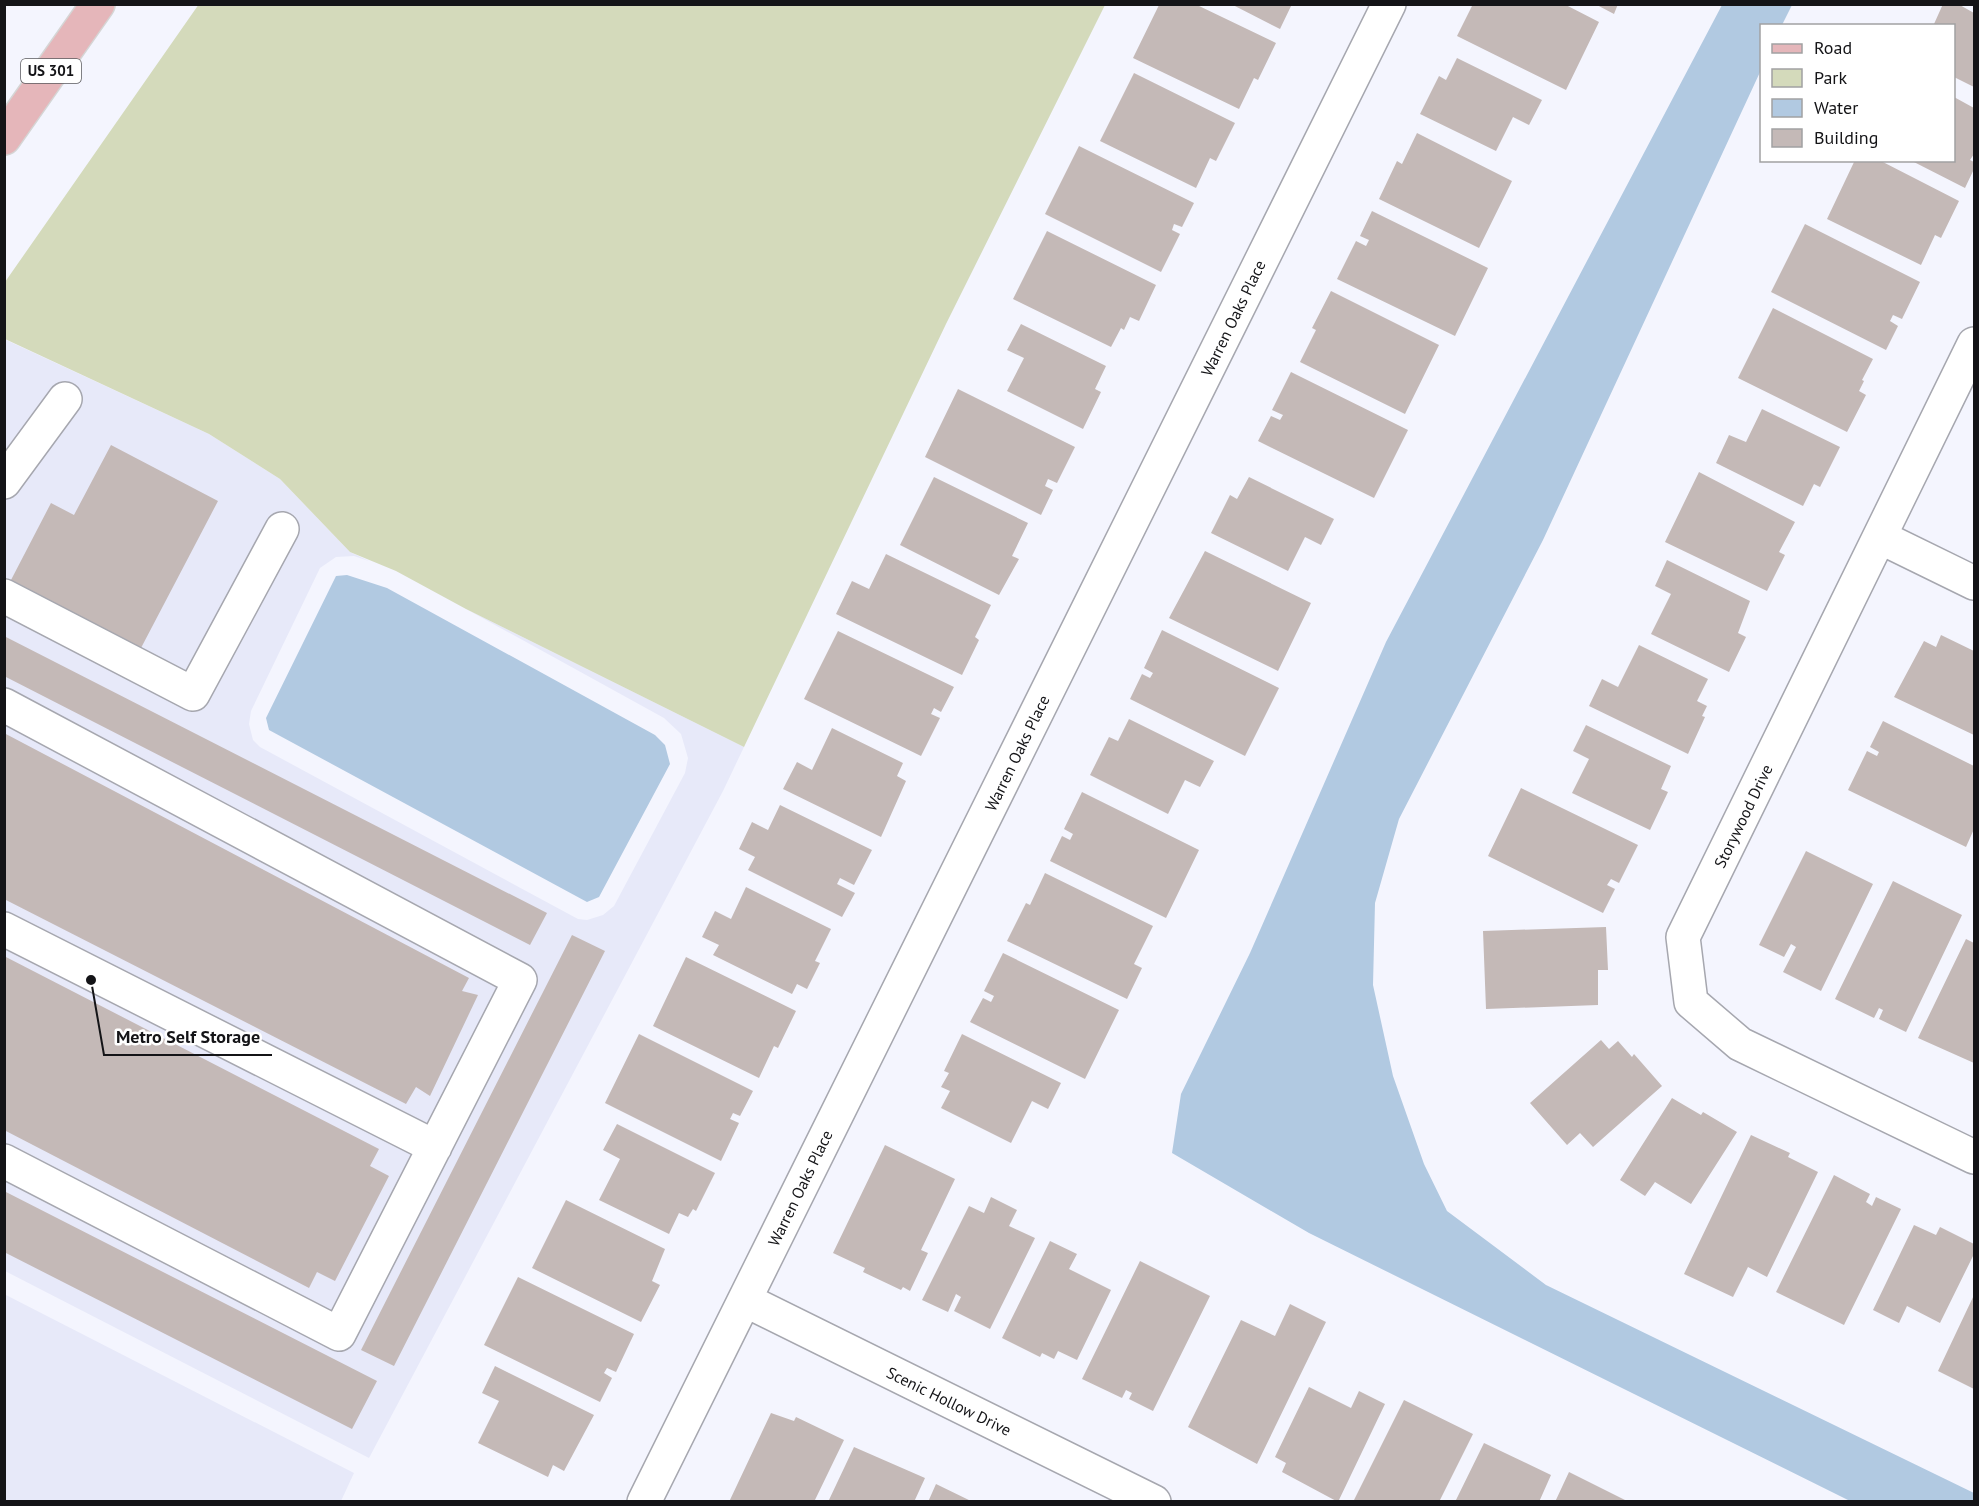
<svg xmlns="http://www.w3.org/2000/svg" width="1979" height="1506" font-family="'PT Sans',sans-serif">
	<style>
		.built { fill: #e7e9f9 }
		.green { fill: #d4dabb }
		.water { fill: #b1c9e1 }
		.building { fill: #c4b9b7 }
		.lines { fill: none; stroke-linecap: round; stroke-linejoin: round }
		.minor-casing { stroke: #a6a7af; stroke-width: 36 }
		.major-casing { stroke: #d5d5d5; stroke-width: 36 }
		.minor { stroke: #fff; stroke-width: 33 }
		.major { stroke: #e5b6ba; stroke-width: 33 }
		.labels { text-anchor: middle; stroke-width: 5; stroke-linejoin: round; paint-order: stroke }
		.shield { fill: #fff; stroke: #5a5a5d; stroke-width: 1.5 }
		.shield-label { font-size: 15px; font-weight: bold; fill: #141417 }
		.street-label { font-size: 16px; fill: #141417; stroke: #fff }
		.leader { fill: none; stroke: #141417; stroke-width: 2 }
		.callout-dot { fill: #141417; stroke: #fff; stroke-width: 2 }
		.callout-label { font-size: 18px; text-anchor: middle; font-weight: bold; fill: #141417; stroke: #fff; stroke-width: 5; stroke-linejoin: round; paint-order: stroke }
	</style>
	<rect width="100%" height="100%" fill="#f4f5fe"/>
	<path class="built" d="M4,339l205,95 71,45 70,73 19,9 -15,-5 -18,1 -16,11 -69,143 -2,13 4,16 7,7 318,172 9,1 16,-5 11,-9 71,-133 3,-15 -7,-24 -17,-16 -198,-109 278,138 -21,44 -354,667 -364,-187z
		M4,1294l350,179 -13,28h-336z"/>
	<path class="green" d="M199,4l906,1 -159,319 -202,423 -278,-138 -70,-38 -46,-19 -70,-73 -71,-45 -204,-95v-57z"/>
	<path class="water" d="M1722,5h70l-10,20 -20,1 -1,44 -218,470 -144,279 -24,84 -2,82 20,91 31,88 23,47 99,74 428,208v8h-124l-541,-268 -137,-80 9,-59 69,-141 136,-311z
		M347,575l40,13 268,147 10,10 5,19 -71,133 -12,5 -318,-172 -3,-12 70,-142z"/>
	<path class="building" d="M1231,4h61l-12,25z
		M1473,4h91l35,18 -33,68 -109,-54z
		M1595,4h23l-4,10z
		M1943,4h15l16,9v74l-20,-10v-51l-20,-2z
		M1159,5h38l79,38 -18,37 -4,-2 -15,31 -106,-51z
		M1457,58l85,42 -13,25 -16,-8 -17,34 -76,-37 19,-38 7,4z
		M1134,73l101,50 -19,38 -6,-3 -14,30 -96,-47z
		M1954,97l20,11v46l-4,6 4,2v7l-9,19 -55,-28h44z
		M1417,133l95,48 -33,67 -100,-49 18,-38 5,3z
		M1079,146l115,57 -12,24 -8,-3 -2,6 8,4 -19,38 -116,-58z
		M1855,160h24l80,41 -18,37 -6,-3 -14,30 -94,-46z
		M1372,211l116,57 -33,68 -118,-57 19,-38 10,5 3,-6 -9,-4z
		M1805,224l115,58 -18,37 -9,-4 -3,6 8,5 -12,24 -115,-58z
		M1047,231l109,54 -17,36 -9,-4 -6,13 -3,-2 -10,19 -98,-48z
		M1331,291l108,54 -34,69 -105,-52 16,-32 -4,-2z
		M1773,308l100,51 -11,21 2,1 -5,10 7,4 -19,37 -109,-54z
		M1021,324l85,42 -11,23 6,3 -18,37 -76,-38 17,-33 -17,-8z
		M1291,372l117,58 -34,68 -116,-57 13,-25 9,4 3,-5 -11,-5z
		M958,389l117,58 -18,36 -9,-4 -3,7 8,4 -12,25 -116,-58z
		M1762,409l78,38 -20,40 -6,-3 -11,22 -87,-43 13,-28 17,7z
		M111,445l107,56 -77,147 -130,-68 40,-77 23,12z
		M1699,472l96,50 -16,30 6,3 -18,36 -102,-49z
		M934,477l94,46 -16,33 7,3 -20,36 -99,-50z
		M1249,477l85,42 -13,26 -16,-8 -17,34 -77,-38 19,-38 7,4z
		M1205,551l106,52 -33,68 -109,-53z
		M886,554l105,51 -16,32 4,3 -17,35 -126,-61 16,-33 17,8z
		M1667,560l83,41 -12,32 8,4 -17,35 -78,-38 20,-40 -16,-8z
		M1162,630l117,58 -34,68 -115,-57 12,-25 8,4 3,-5 -9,-5z
		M838,631l116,56 -13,25 -7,-4 -3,6 9,4 -19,38 -117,-57z
		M1941,635l33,16v84l-80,-38 30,-56 12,6z
		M4,636l543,277 -17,32 -526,-269z
		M1639,645l69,34 -11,22 10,5 -5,10 3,1 -17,37 -99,-48 13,-27 16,8z
		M1129,719l85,42 -14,26 -15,-7 -17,34 -78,-39 19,-38 9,4z
		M1883,721l91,45v63l-8,18 -118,-57 19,-39 10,5 2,-4 -9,-5z
		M1586,725l85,41 -10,23 7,3 -18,38 -78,-37 17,-34 -16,-8z
		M832,728l71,35 -6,13 9,5 -25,56 -98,-48 14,-27 15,8z
		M4,733l465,245 -7,13 16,4 -48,101 -14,-9 -10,17 -402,-205z
		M1521,788l117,57 -19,38 -8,-4 -4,6 8,4 -12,24 -115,-57z
		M1082,792l117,58 -33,68 -116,-57 12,-25 8,4 3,-6 -9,-5z
		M780,805l92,45 -18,35 -14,-7 -3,6 18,9 -13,24 -94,-47 7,-13 -16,-8 13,-27 16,8z
		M1806,851l67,33 -52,107 -38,-19 13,-25 -5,-3 -7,13 -25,-12z
		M1045,873l108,53 -19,38 8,4 -15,31 -120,-58 19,-38 4,2z
		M1893,881l69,34 -56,117 -27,-13 4,-9 -4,-2 -5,10 -39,-19z
		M746,887l85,42 -16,32 5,2 -13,26 -10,-5 -5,10 -79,-39 6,-10 -17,-8 13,-26 16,8z
		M1606,927l2,43h-10v35l-112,4 -3,-78z
		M572,935l33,16 -211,415 -33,-16z
		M1966,939l8,4v120l-56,-25z
		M1003,953l116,57 -34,69 -115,-57 13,-24 8,4 3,-6 -10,-5z
		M4,956l375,193 -9,17 19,10 -54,105 -18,-9 -8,16 -305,-158z
		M686,957l110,54 -18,37 -4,-2 -15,32 -106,-52z
		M639,1034l114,57 -13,25 -7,-3 -3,6 9,4 -18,38 -116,-58z
		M962,1034l99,49 -13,26 -16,-8 -21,42 -70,-35 9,-17 -9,-4 8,-14 -5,-2z
		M1601,1040l8,9 9,-8 14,16 2,-3 28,32 -69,61 -13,-14 -13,12 -37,-42z
		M1672,1098l29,17 2,-3 34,20 -46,72 -36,-22 -10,14 -25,-16z
		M617,1124l98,49 -19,38 -3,-2 -5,8 -9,-4 -10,21 -70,-34 21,-41 -17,-9z
		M1751,1135l39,18 -2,4 30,15 -51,105 -19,-10 -15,30 -49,-23z
		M885,1145l70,34 -34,71 7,3 -18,38 -7,-4 -2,3 -38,-18 2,-4 -32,-15z
		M1834,1175l36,19 -4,8 6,4 4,-9 25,12 -57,116 -68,-33z
		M4,1191l373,190 -25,48 -348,-177z
		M991,1197l26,13 -8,16 26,12 -45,91 -36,-18 7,-14 -5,-3 -8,18 -26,-12 47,-94 15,7z
		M566,1200l99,49 -13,32 8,4 -19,37 -109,-54z
		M1914,1225l22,10 4,-8 34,17v10l-34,69 -33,-17 -8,17 -26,-13z
		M1050,1241l27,13 -8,15 42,21 -34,70 -19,-9 -4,8 -12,-6 -2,4 -38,-19z
		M1140,1261l70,35 -57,115 -24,-12 3,-6 -6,-3 -4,8 -40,-19z
		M518,1277l116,57 -18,38 -9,-4 -3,5 8,5 -12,24 -116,-57z
		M1974,1295v94l-36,-18z
		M1290,1304l36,18 -69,142 -69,-37 53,-107 34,16z
		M495,1366l99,49 -30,56 -11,-6 -5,12 -70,-34 21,-42 -17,-8z
		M1309,1387l42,21 8,-17 26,13 -47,98 -56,-30 4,-9 -11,-6z
		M1404,1400l69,34 -34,68h-86z
		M771,1413l23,8 2,-4 48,23 -30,62h-85z
		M1484,1443l67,32 -12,27h-84z
		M854,1447l71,31 -11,24h-86z
		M1569,1472l60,30h-74z
		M936,1484l37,18h-45z"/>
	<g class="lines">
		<defs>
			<path id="minor" d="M1974,344l-291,593 8,65 49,42 234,113
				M4,482l61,-83
				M1880,537l94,46
				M4,596l189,98 89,-165
				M4,705l516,275 -181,354 -335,-173
				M4,929l431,218
				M745,1300l409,202
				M644,1502l745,-1498"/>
			<path id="major" d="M4,138l94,-134"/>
		</defs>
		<use href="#minor" class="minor-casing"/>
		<use href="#major" class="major-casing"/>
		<use href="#minor" class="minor"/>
		<use href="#major" class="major"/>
	</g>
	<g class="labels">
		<rect class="shield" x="21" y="59" width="60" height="24" rx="4.5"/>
		<g class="shield-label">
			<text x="51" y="76">US 301</text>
		</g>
		<g class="street-label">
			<text transform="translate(1233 318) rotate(-64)" y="6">Warren Oaks Place</text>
			<text transform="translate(1017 753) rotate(-64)" y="6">Warren Oaks Place</text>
			<text transform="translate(1743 816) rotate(-64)" y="6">Storywood Drive</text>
			<text transform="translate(800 1188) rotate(-64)" y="6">Warren Oaks Place</text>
			<text transform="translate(949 1401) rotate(26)" y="6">Scenic Hollow Drive</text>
		</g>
	</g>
	<path class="leader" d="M91 980L104 1055H272"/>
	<circle class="callout-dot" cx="91" cy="980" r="6"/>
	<g class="callout-label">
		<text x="188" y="1043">Metro Self Storage</text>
	</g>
	<rect width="1979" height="1506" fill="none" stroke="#141417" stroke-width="12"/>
	<rect x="1760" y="24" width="195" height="138" fill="#ffffff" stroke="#a1a1a2" stroke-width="1.5"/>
	<rect x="1772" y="44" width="30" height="9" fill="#e5b6ba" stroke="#a1a1a2" stroke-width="1.5"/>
	<text x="1814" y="54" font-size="18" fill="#141417">Road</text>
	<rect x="1772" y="69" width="30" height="18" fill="#d4dabb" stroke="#a1a1a2" stroke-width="1.5"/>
	<text x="1814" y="84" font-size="18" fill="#141417">Park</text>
	<rect x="1772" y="99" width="30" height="18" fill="#b1c9e1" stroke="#a1a1a2" stroke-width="1.5"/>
	<text x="1814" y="114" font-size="18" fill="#141417">Water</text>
	<rect x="1772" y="129" width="30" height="18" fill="#c4b9b7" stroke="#a1a1a2" stroke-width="1.5"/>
	<text x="1814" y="144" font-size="18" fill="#141417">Building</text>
</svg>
